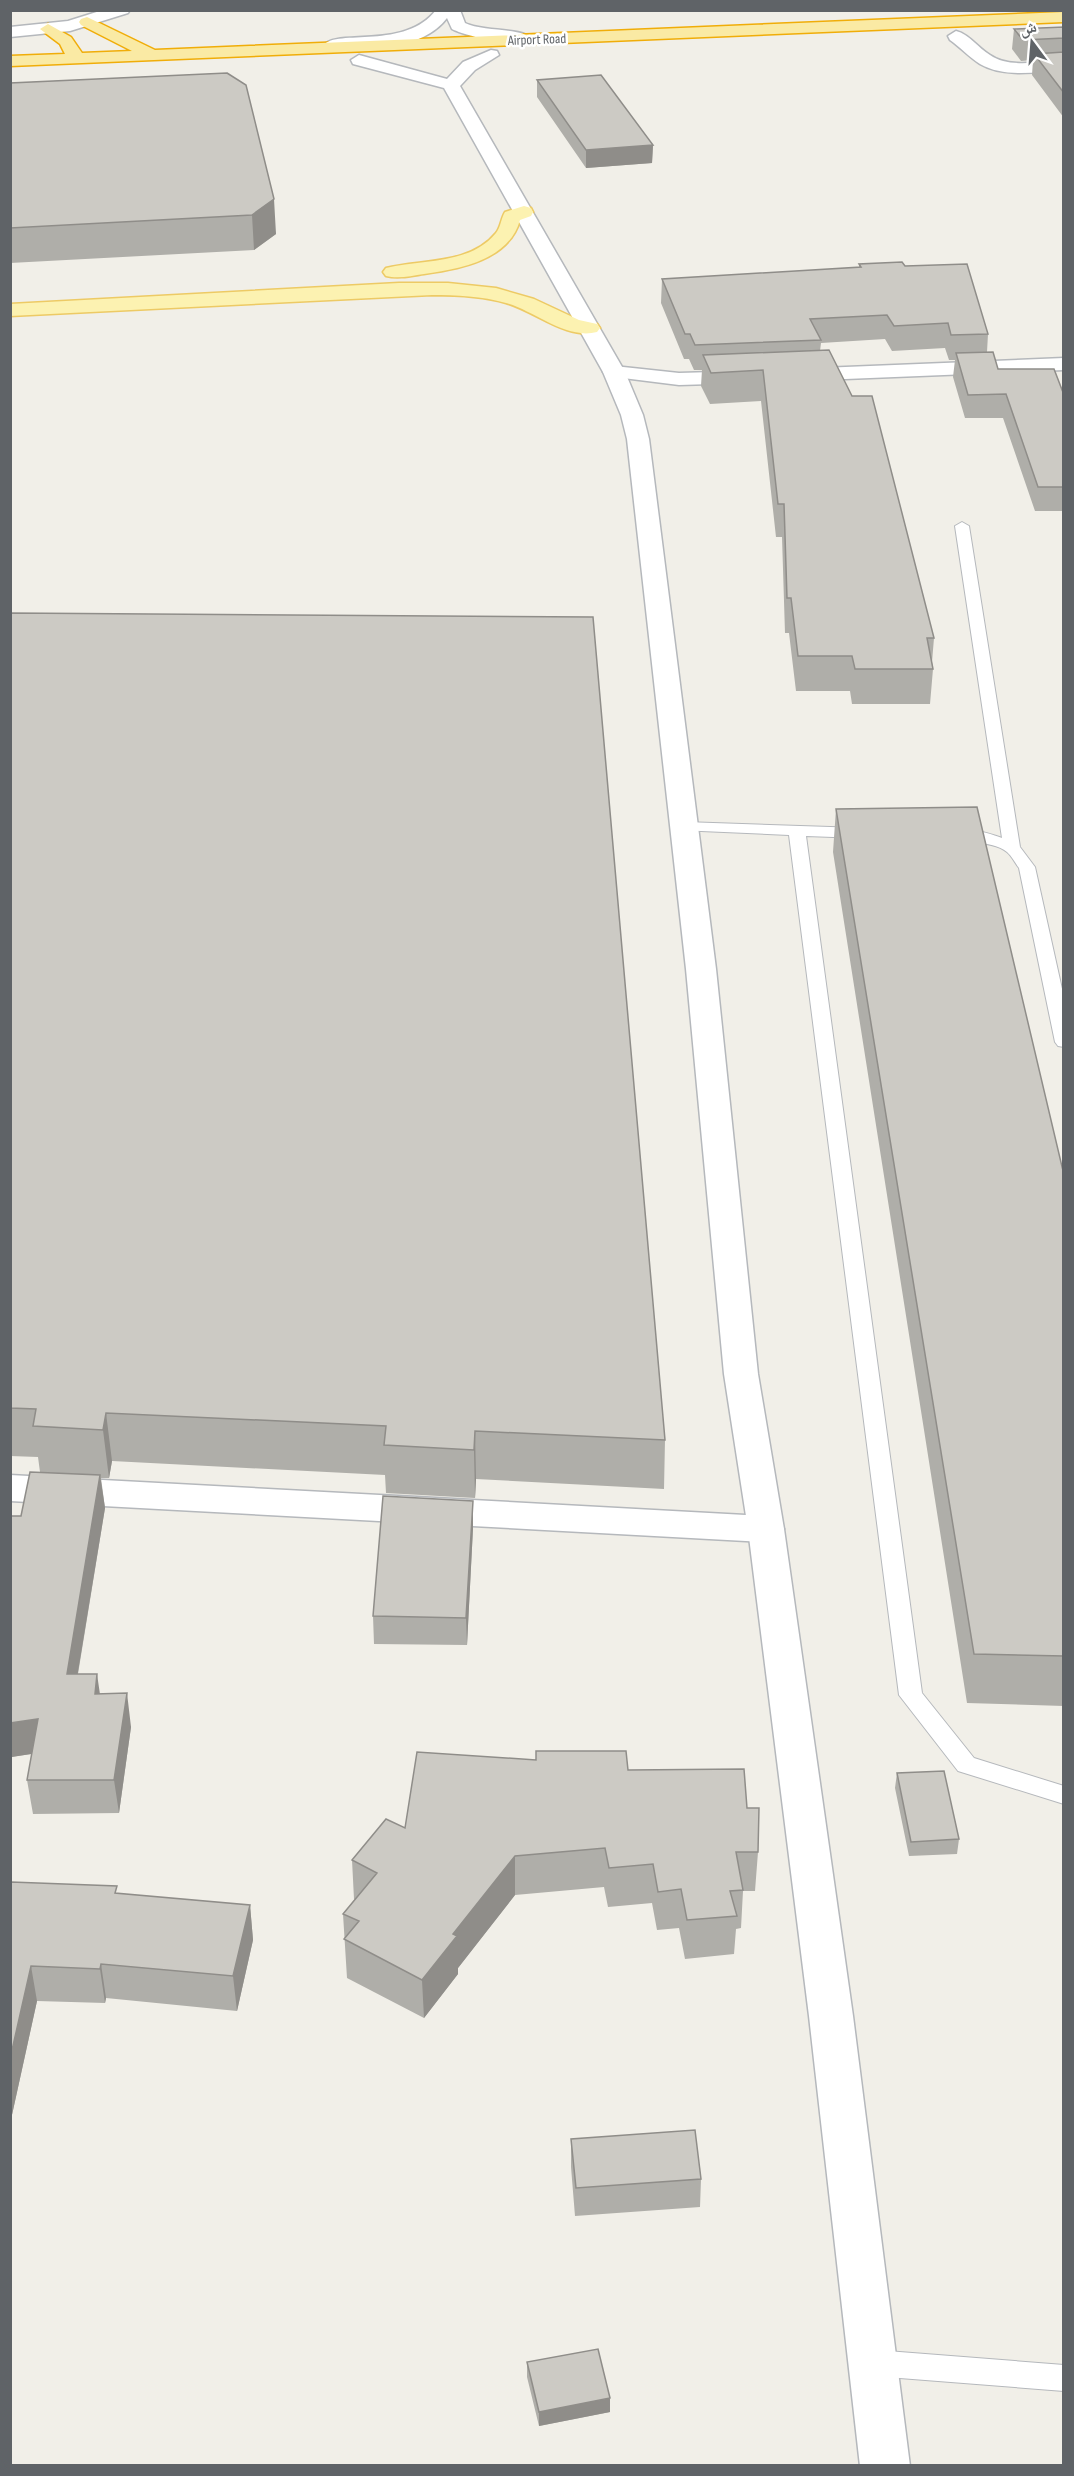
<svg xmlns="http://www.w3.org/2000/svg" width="1074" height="2476" font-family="'Sofia Sans Condensed','Noto Naskh Arabic',sans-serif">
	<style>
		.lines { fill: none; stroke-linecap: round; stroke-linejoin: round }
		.service-casing { stroke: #b5b8bc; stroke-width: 2 }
		.minor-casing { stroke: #b5b8bc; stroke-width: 3 }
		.tertiary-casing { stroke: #b5b8bc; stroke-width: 3 }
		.primary-casing { stroke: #edca65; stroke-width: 3 }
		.trunk-casing { stroke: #f0ad09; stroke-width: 3 }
		.service { fill: #fff; fill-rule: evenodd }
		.minor { fill: #fff; fill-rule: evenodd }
		.tertiary { fill: #fff; fill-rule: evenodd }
		.primary { fill: #fcf2b1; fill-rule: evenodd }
		.trunk { fill: #faeaa4; fill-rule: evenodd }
		.wall { fill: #afaea9 }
		.shaded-wall { fill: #8f8d89 }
		.building { fill: #cccac4; stroke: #8f8d89; stroke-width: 1.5 }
		.labels { text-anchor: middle; stroke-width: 5; stroke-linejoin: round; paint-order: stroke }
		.far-street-label { font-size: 14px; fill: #5f6367; stroke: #fff }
	</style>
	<rect width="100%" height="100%" fill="#f1efe8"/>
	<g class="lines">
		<defs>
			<path id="service" d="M962,522l7,4 51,321 15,20 29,131v49l-6,-1 -3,-4 -36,-174c-4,-5 -7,-12 -12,-16 -15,-13 -50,-7 -58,-16 11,-12 40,-3 53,2l-47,-312z
				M684,822l177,6 8,5 -8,5 -55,-2 116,857 52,65 90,28v18l-106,-33 -59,-76 -110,-860 -111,-5 -2,-3z
				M874,2350l190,15v26l-190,-15 -10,-4 -4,-9 4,-9z"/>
			<path id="minor" d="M956,31c13,3 22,17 34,24 20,14 51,6 74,5v10c-27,2 -60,8 -84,-6 -11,-7 -20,-17 -30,-24l-2,-4z
				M1064,358v12l-268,11 -7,-2 -4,-4 4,-4 7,-2z
				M614,366l65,7 68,-2 7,2 4,4 -4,4 -7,2 -68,2 -72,-9 -4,-4 4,-4z
				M10,1475l756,41 13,4 5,9 -5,9 -13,4 -756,-41z"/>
			<path id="tertiary" d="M103,10h27l-2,3 -58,18 -60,6v-10l58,-6z
				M436,10h24l5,13c17,9 57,4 67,16 -9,11 -67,-3 -80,-10l-5,-11c-25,33 -78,30 -115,32l-8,-5c12,-16 82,5 112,-35z
				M491,50l6,1 2,4 -24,15 -15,16 165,286 18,43 6,24 67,530 42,405 26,155 69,487 57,450h-50l-51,-450 -61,-487 -24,-155 -38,-405 -59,-530 -6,-24 -18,-43 -159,-284 -91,-24 -2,-4 8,-5 88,24 16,-17z"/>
			<path id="primary" d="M524,206l7,2 2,4 -2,4 -11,4c-11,40 -60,49 -96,54 -13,2 -26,5 -38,2l-3,-4 3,-4c36,-9 84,-3 110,-35 5,-6 5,-15 9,-21z
				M399,283h49l48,5 38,11 45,21 18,4 3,4 -3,4c-31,8 -62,-21 -91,-29 -24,-7 -50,-8 -74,-8l-422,21v-12z"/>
			<path id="trunk" d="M1064,12v10l-1054,44v-10l55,-2 -5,-10 -20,-15 8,-5 23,13 11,16 50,-2 -51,-26 -2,-3 2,-3 6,-2 68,33z"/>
		</defs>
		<use href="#service" class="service-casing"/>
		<use href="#minor" class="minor-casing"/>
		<use href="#tertiary" class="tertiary-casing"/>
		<use href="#primary" class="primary-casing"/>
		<use href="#trunk" class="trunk-casing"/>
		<use href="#service" class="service"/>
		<use href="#minor" class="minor"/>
		<use href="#tertiary" class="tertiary"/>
		<use href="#primary" class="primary"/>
		<use href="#trunk" class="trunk"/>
	</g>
	<path class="wall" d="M1064,27v91l-32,-43 1,-15 -12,1 -9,-12 2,-20z
		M227,73l49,161 -22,16 -244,13v-180z
		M537,80l116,65 -1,18 -66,5 -49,-71z
		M859,264l46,2 83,68 -1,18 11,17 66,26v116h-29l-32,-93h-38l-12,-41 2,-17h-6l-4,-12 -53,3 -7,-12 -64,4 -1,8 114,287 -2,24 1,7 -3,35h-78l-2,-13h-54l-7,-58h-4l-3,-96h-6l-15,-136 -51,3 -9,-18 1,-16h-8l-5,-11h-5l-23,-56 1,-24 197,-11z
		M10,613l655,827 -1,49 -188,-10 -1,19 -89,-5 -1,-18 -273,-14 -3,17h-8l4,30 -27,166 22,20 31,33 -12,86 -86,1 -6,-34 5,-26 -22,3v-241h11l19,-44 -2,-15 -28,-1z
		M836,809l228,366v531l-97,-3 -134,-851z
		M473,1528l-6,117 -93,-1 -1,-28z
		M628,1770l119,38 11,44 -3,39h-12l-2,37 -5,1 -2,25 -49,5 -6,-31 -22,2 -5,-27 -44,4 -4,-20 -89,8 -57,73v6l-34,44 -77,-40 -4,-64 12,-15h-1l-2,-39 53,-32z
		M897,1773l62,66 -2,15 -48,2 -14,-68z
		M11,1882l107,12 132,11 3,35 -16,71 -131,-13 -1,5 -68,-2 -27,123z
		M571,2139l130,40 -1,28 -125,9 -4,-49z
		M527,2362l83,50 -71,14 -12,-49z"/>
	<path class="shaded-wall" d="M653,145l-1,18 -66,5v-18z
		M274,199l2,35 -22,16 -2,-35z
		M106,1413l6,48 -3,17 -6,-48z
		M475,1431l1,48 -1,19 -1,-48z
		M100,1475l5,33 -33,200 -5,-34z
		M473,1501v27l-6,117 -1,-27z
		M97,1674l5,34 -7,-14z
		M127,1693l4,34 -12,86 -5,-33z
		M38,1719l5,33 -31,5 -2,-11v-23z
		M515,1856v39l-57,73v6l-34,44 -2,-38 31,-46z
		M250,1905l3,35 -16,71 -4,-35z
		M101,1964l5,34 -1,5 -5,-34z
		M31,1966l6,35 -27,123v-65z
		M610,2398v14l-71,14v-14z"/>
	<path class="building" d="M1064,27v11l-41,2 -9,-11z
		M1064,52v41l-30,-39z
		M227,73l19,12 28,114 -22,16 -242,13v-145z
		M601,75l52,70 -67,5 -49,-70z
		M902,262l3,4 62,-2 21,70 -37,1 -3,-12 -54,3 -7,-11 -77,4 11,21 -126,5 -5,-11h-5l-23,-55 199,-12 -2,-3z
		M829,350l23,46h20l62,242h-7l6,31h-78l-3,-13h-54l-7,-58h-4l-3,-94h-6l-15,-134 -52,3 -8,-18z
		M993,352l5,17h56l10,26v92h-26l-32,-93 -38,1 -12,-42z
		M10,613l583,4 72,823 -190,-9 -1,19 -90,-5 2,-19 -280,-13 -3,17 -70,-4 3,-17 -26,-1z
		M977,807l87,368v481l-90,-2 -138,-845z
		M30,1472l70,3 -33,199h30l-2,20 32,-1 -13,87h-87l11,-61 -28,4v-207h11z
		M383,1496l90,5 -7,117 -93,-2z
		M536,1751h90l2,19 116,-1 3,39h12l-1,44h-22l7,38 -13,1 7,25 -50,4 -6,-31 -23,3 -5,-28 -44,4 -4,-20 -90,8 -62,78 4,2 -35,44 -78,-41 15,-18 -16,-7 34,-41 -25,-13 34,-41 19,9 12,-76 119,8z
		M944,1771l15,68 -48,3 -14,-69z
		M11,1882l106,4 -2,7 135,12 -17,71 -132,-12 -1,5 -69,-3 -21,93z
		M695,2130l6,49 -125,9 -5,-49z
		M598,2349l12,49 -71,14 -12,-50z"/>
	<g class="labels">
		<g class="far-street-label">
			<text transform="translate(537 39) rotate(-2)" y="5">Airport Road</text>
		</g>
	</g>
	<rect width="1074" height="2476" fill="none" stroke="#5f6367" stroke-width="24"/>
	<g transform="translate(1032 42) rotate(344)" stroke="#ffffff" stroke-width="4.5" paint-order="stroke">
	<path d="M0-4.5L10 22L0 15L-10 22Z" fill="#5f6367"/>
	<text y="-9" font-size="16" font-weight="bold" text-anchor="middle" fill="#5f6367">ش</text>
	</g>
</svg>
